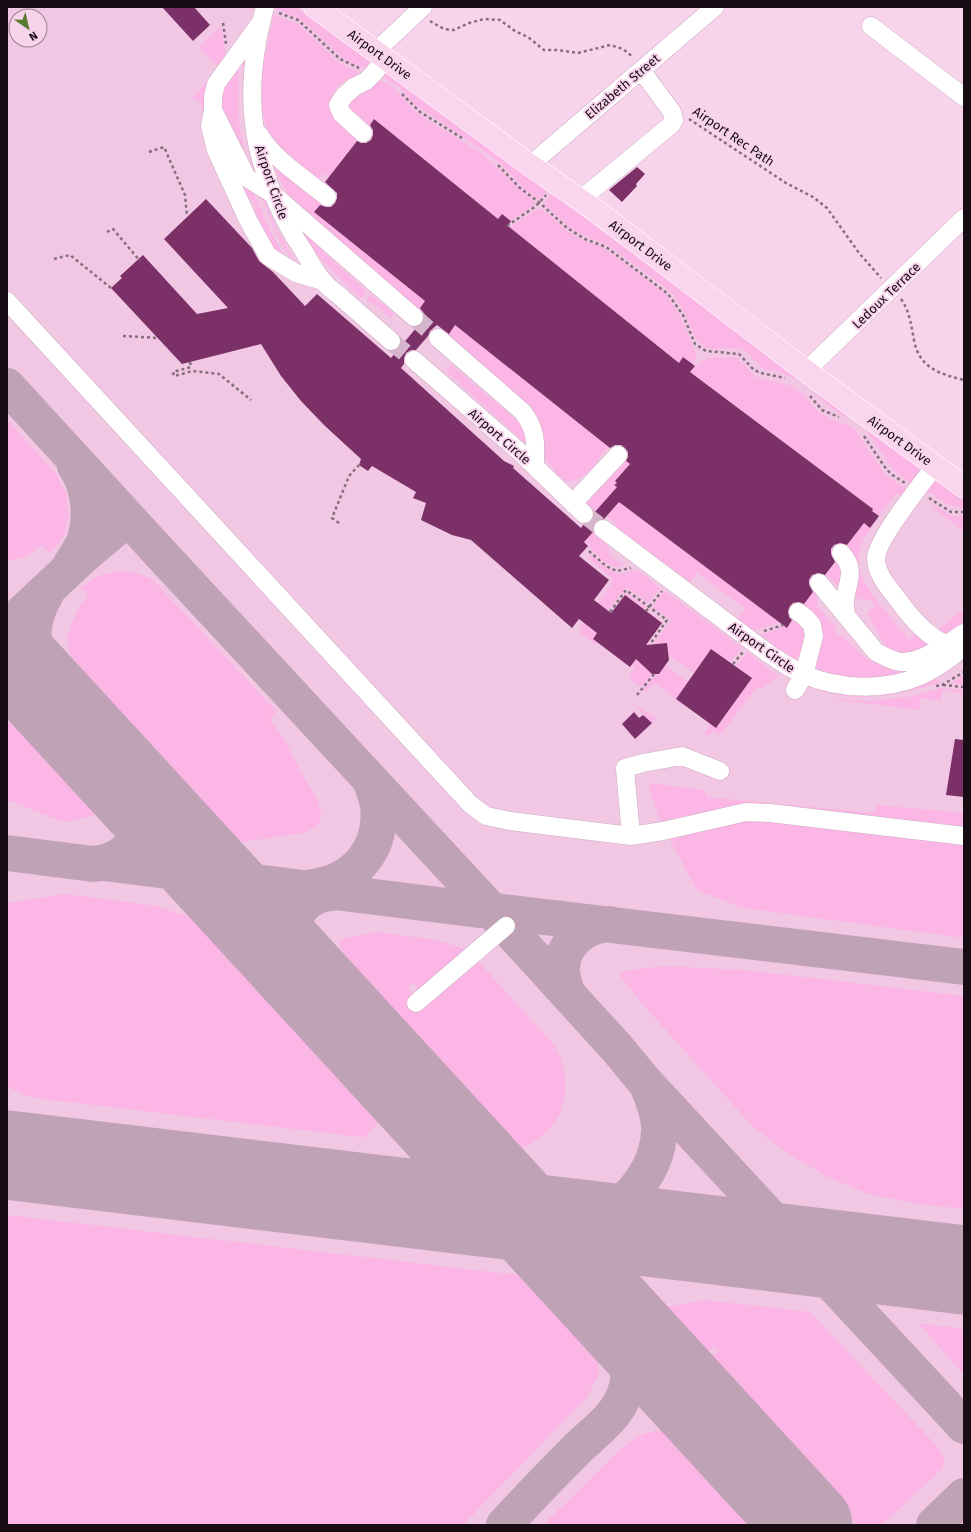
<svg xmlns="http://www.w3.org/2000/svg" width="971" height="1532" font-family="'Fira Sans',sans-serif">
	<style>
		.built { fill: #f1c7e3; fill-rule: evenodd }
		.green { fill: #fcb6e6 }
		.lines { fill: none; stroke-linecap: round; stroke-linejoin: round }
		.taxiway { stroke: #c0a2b6; stroke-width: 36 }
		.runway { stroke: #c0a2b6; stroke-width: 89 }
		.building { fill: #7b3168; fill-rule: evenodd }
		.minor-tunnel { stroke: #d6b6cc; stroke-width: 18; stroke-dasharray: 18 9; stroke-linecap: butt }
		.minor-casing { stroke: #cdabc2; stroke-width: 19 }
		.major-casing { stroke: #fff; stroke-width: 23 }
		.path { stroke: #856e7e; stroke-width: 2.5; stroke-dasharray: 3 3; stroke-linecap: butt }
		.minor { stroke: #fff; stroke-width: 18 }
		.major { stroke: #fad5ee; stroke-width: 22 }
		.labels { text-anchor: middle; stroke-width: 4; stroke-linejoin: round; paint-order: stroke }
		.street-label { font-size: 13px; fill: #170c14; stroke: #f8d4ec }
	</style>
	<rect width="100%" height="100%" fill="#f8d4ec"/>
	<path class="built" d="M7,7h290l196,143 471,349v1026h-957zM16,16h24v24h-24z"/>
	<path class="green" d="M276,7h20l76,54 -4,7c-27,-3 -42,-28 -62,-44 -9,-7 -20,-11 -30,-15z
		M274,15l24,9 43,40 18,8v2c-6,3 -14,6 -19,11 -23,19 1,41 17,55l-28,36 -5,-3 -4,5 9,8 4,-6 5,3 -9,11 -43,-36 -20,-30 -4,-17v-32l2,-21z
		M221,26l5,29 -20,60 -7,-14 -7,-2 27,-32 -20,-20z
		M246,53l12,126 -3,-1c-10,-38 -14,-69 -12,-109l-1,-6 -2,-3z
		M239,67l-1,41 2,22 8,37 -28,-60v-21z
		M387,72l160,119 -7,8h-3l-14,-11 -18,-20 -15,-13 -76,-51 -14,-16 -19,-12z
		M378,79l14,7 20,22 12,10 56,34 54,49 1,2 -2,3 -22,15 -9,-7 -4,5 -124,-100 -6,8c-9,-9 -19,-14 -19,-28z
		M279,165l45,34 -10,13 115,92h-5l-4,4 4,6 -128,-110 -12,-16 -10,-20z
		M238,179l15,8c0,8 3,11 6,17 8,20 16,38 28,56 -12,-7 -23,-21 -28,-34 -4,-11 -1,-25 -13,-30z
		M260,193l6,9 11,28 21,37 -18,-25z
		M551,193l310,229 62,48 -9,15 -20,-14 -33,-49 -22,-9 -9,-6 -21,-19 -12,-8 -20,-9 -13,-1 -18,-19 -9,-3h-10l-14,1 -9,-2 -8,-8 -13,-29 -9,-14 -10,-10 -58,-42 -27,-11 -10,-6 -25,-23z
		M539,208l8,5 20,18 14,8 23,9 62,46 14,22 15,35c2,5 1,8 -3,13l-9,-7 -4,6 -170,-135z
		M305,233l17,15 -1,2 45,41 -5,7 -46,-45 -12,-17z
		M371,294l23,20 -4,4 -13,-12 -11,-6z
		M455,325l153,122c-12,15 -35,53 -54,24 -4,-7 -10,-14 -12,-22 -3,-13 2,-23 -6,-35l-90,-77z
		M712,357c7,1 17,0 24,1 10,3 13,17 23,20 13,4 26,4 38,12 10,6 15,19 26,25 10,7 22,7 31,14l30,44 13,10 13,8 -6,8 -8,-6c-9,14 -25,32 -32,46 -14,28 2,48 19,69 9,11 17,21 26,32l11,-9 10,11 -2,4c-7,3 -16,8 -24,8 -22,1 -26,-29 -37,-41l5,-5 2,2 1,-2 -3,-8 -14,-1 -2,-2 -2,-39 -7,-12 17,-23 7,4 8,-11 -7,-5 1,-2 -183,-137c6,-8 12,-12 22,-15z
		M451,364l72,62 4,19 -81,-74z
		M7,420l49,54 10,20 3,21 -5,21 -14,17 -8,-8 -15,11 -20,5z
		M626,461l10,8 -7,-3 -14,15 2,2 -2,2 5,5 25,-14 -20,31 154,115 -24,9 -17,-12 8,-10 -49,-36 -7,9 -75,-55 2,-3 -16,-12 -3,3 -11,-9v-2l2,-3z
		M936,480l6,2 22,17v9l-15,-3 -24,-15 8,-9z
		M933,505l21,12 10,-2v17l-33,-26z
		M590,531c9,7 19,12 20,25l15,10c-15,4 -25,-8 -35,-18l1,-1 -9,-9z
		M591,555l21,16 7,3 15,-4 6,2 20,16 -12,15 -22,-16 -33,42 4,4 -4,6 5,4 -2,2 -15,-11 -1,-3v-3l34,-48 -26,-22z
		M837,559l8,10 -6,17 -13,-11z
		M118,571l19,2 16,7 123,131 -6,9 13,17 16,31 18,31 4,12 -1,11 -3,4 -10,6 -65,10 -39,-30 -118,-126 -12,-18 -6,-32 6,-16 7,-14 9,-10 -9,-8 18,-12z
		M815,589l3,4 -1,13 20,23 -2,2 5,6 2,-2c27,28 31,32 70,35 -35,9 -60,11 -95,0l-4,-8 8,-34 -3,-11 -8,-7 -8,-4z
		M665,591l77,57 -12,14 -19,-13 -17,24 -26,-18 -2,-12 -13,1 18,-24 -19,-13z
		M627,593l19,14 -2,2 -19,-14z
		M964,609v13l-24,15 -5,-5z
		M794,617l5,4 7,12 -5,20 -5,6 -4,-1 -32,-23 25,-9 2,1z
		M644,649l8,25 -11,13 -13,-9 7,-10 -4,-3z
		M747,652l32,25 -18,11 -3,-2 -38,49 -7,-4 -5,5 -4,-2 6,-10 7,4 35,-50 -16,-12z
		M665,665l23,16 -12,18 -22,-16 -7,9 -4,-3 12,-15z
		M964,676v9l-13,-2z
		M933,679l8,3c-35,11 -72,20 -109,12 -8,-1 -16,-5 -23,-7 16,3 32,8 49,9 25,0 53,-5 75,-17z
		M942,688l22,2v3l-21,-3 -2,11 -20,-3 -2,12 -94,-12 47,3 36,-4z
		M630,702l26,16 -4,5z
		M19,721l21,17 37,40 17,37 -4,2 -26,5 -57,-22v-76z
		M649,783l56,7 2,7 167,16 3,-8 87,8v18l-173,-21 -130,14 -10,-31z
		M750,818l214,22v98l-221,-30 -46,-18 -29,-54z
		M66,894l90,12 42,14 34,28 131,140 22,27 -20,22h-5l-325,-39c-10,-3 -19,-6 -28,-13v-182z
		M377,932l59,8 32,10 -46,42 -9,-9 -5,4 7,9 -5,9 4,5 59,-50 5,1c19,20 37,41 55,61 7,8 17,16 22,25 17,29 14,67 -13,89 -8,7 -18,12 -28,16l-158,-174 -18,-36 6,-4z
		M663,966l82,4 219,26v213l-52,-6 -43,-9 -43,-18 -37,-22 -34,-25 -112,-124 -24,-31 4,-3z
		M7,1215l519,61 12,5 55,62 5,18v15l-11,21 -124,128h-456z
		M704,1300l106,12 127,134c6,8 9,13 5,23l-58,54 -4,2h-22l-5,-4 -120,-130 -25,-31 11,-9 -5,-5 -10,10 -40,-44 2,-5z
		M918,1323l46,6v46z
		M657,1431l14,2 15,9 77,83h-220l78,-76 14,-11 12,-5z"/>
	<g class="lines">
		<path class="taxiway" d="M7,386l154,168 330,356 125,137 29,35 319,344
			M71,564c5,-8 11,-16 14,-25 7,-23 4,-53 -10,-73
			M47,592c-27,44 -9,73 10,116l3,-3
			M7,627l75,-70 46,-39
			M7,853l86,11c27,-2 52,-22 48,-52 -1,-6 -3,-12 -5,-18
			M104,863l95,12 20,10
			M199,875l280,35h12l12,2 461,55
			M312,887c42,-5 71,-37 66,-81 -1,-8 -5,-18 -8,-26
			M309,982c-6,-10 -15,-21 -18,-33 -4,-17 5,-42 22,-51 7,-4 16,-5 24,-6
			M567,993c-2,-7 -4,-14 -5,-21 -2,-28 23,-47 48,-48
			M567,1222c10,-2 20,-3 30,-6 36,-13 64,-53 62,-91 -1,-13 -6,-26 -11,-38
			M504,1525c23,-25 47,-50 72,-75 17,-17 41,-33 49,-57 7,-22 4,-45 0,-67
			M934,1525l30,-29"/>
		<path class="runway" d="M7,653l801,872
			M7,1155l957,115"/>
	</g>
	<path class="building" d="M162,7h32l16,18 -17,16z
		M374,119l124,100 4,-5 9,7 -3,5 171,137 4,-6 12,9 -5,6 183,137 -1,2 7,5 -9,12 -6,-5 -17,22 -7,-2 -6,2 -3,4v5l4,8 -10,13 -7,-2 -6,2 -3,5v4l4,8 -9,12 -5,-2 -6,1 -3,3 -2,5 1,6 3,3 -5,8 -168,-126 -15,17 -5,1 -5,3 -1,9 -9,10 4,4 -9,10 30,24 -15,20 17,13 14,-18 37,28 -16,22 21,-2 2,17 -10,14h-7l-16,-15 -6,8 -37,-28 4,-6 -18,-14 -7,9 -101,-88 -19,-5 -31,-15 5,-17 -13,-5 3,-6 -44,-26 -4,5 -9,-6 2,-6 -37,-34 -23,-24 -20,-25 -20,-32 -79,20 -71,-76 11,-10 -2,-2 23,-21 54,59 31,-6 -64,-69 42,-40 46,49 7,13 14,11 32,34 12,-12 74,64 26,-31 5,-3 4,-8 -6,-8 5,-7 -111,-89 6,-7 6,2h5l4,-4 2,-5v-5l-12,-11 32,-41 4,2h5l5,-3 2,-5v-5l-3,-5zM437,325l12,9 6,-9 155,123 5,-3h6l4,3 3,4v5l-2,4 4,3 -15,17 2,2 -3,2 3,2 -23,26v4l-3,5 -7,2 -3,4 -68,-60 1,-2 -10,-5 -103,-93 3,-4v-6l2,-5 5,-3h5l12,-14 2,-5z
		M637,167l8,7 -9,10 1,2 -15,16 -13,-12z
		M711,649l41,29 -36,50 -40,-29z
		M634,712l5,6 4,-3 9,8 -17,16 -13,-15z
		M955,739l9,1v57l-18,-2z"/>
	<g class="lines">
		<path class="minor-tunnel" d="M414,317l24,21
			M391,341l23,19
			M584,514l19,15"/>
		<defs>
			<path id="minor" d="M265,7c-10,37 -16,78 -11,117 5,43 25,91 49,126 6,10 12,22 20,31 5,7 14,12 20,18 16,14 32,28 48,42
				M261,22l-45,62 -3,13v13l34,68 27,17 140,122
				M871,26l93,71
				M376,51l47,-44
				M212,115l-2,11 6,24 32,70 20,36 28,17 27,8
				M363,133l-21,-19 -4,-9 6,-9 10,-9 12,-6 7,-7 13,-16
				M259,134c16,27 44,43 68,63
				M530,165l185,-158
				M580,200l92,-76 2,-4 -2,-8 -31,-42
				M7,301l463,503 16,12 24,5 121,15 32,-5 83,-19 24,1 194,23
				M438,338l85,74c15,21 12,31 12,55
				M414,360l107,93 63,61
				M806,371l158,-153
				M935,466c-13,17 -58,73 -59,92 0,17 14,31 23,43 12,17 27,34 46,43
				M573,503l45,-48
				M603,529l166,125c11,7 22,15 34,20 36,16 82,17 117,2 16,-7 31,-18 44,-29
				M841,553c16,17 6,29 4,47 -1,5 1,11 1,16
				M819,583l57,69c8,4 17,10 26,10 22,0 44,-18 62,-29
				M795,690l9,-15 10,-39 -2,-11 -7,-8 -7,-5
				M631,836l-6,-68 18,-5 39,-7 38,15
				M416,1003l90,-77"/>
			<path id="major" d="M315,7l215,158 65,45 211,161 158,116"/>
		</defs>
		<use href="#minor" class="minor-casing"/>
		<use href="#major" class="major-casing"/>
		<path class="path" d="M279,13l19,7 42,39 19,9
			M430,21l14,8 10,1 15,-7 15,-4 16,1 15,11 13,6 16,13h13l21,3 32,-8 13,4 10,8
			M223,23l3,21
			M402,94l18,18 42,26
			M689,119l97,64 27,14 14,11 32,45 22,25
			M149,152l15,-5 21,48 2,21
			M498,165l22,23 20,15 27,25 18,11 21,8 62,47 15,21 12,29 11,7 33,3 15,16 7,3 24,5
			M507,226l29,-20 10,-11
			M107,232l6,-3 27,32
			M54,259l16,-4 41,33
			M901,299c9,13 10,26 13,41 5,28 26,34 50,40
			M123,336l35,2
			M190,362l1,5 -18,5 1,4 19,-5 26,3 32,26
			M810,396l12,14 17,7
			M864,436l20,30 7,8 14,9
			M929,498l22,14h13
			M339,523l-7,-5 17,-42 10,-11
			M589,551l17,15 11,5 14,-3
			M646,611l16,-20
			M610,612l16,-22 41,30 -16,23
			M764,631l19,-6
			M733,664l10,-12
			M943,685l21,2
			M936,686l6,-1 22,-13
			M637,695l17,-21"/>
		<use href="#minor" class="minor"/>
		<use href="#major" class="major"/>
	</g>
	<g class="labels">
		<g class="street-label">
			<text transform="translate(380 54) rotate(36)" y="5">Airport Drive</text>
			<text transform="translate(622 86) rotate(-40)" y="5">Elizabeth Street</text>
			<text transform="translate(734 136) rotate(34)" y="5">Airport Rec Path</text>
			<text transform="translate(272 182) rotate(71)" y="5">Airport Circle</text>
			<text transform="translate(641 245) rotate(37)" y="5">Airport Drive</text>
			<text transform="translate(886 295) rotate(-44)" y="5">Ledoux Terrace</text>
			<text transform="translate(500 436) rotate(41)" y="5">Airport Circle</text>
			<text transform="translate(900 440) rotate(36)" y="5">Airport Drive</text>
			<text transform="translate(762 647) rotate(35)" y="5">Airport Circle</text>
		</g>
	</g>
	<rect width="971" height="1532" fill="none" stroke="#170c14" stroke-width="16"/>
	<g transform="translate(28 28) rotate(146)"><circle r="19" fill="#f8d4ec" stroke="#9e8496"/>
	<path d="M0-3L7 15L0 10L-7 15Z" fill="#5b7a30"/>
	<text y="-6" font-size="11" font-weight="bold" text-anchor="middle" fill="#170c14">N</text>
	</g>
</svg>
